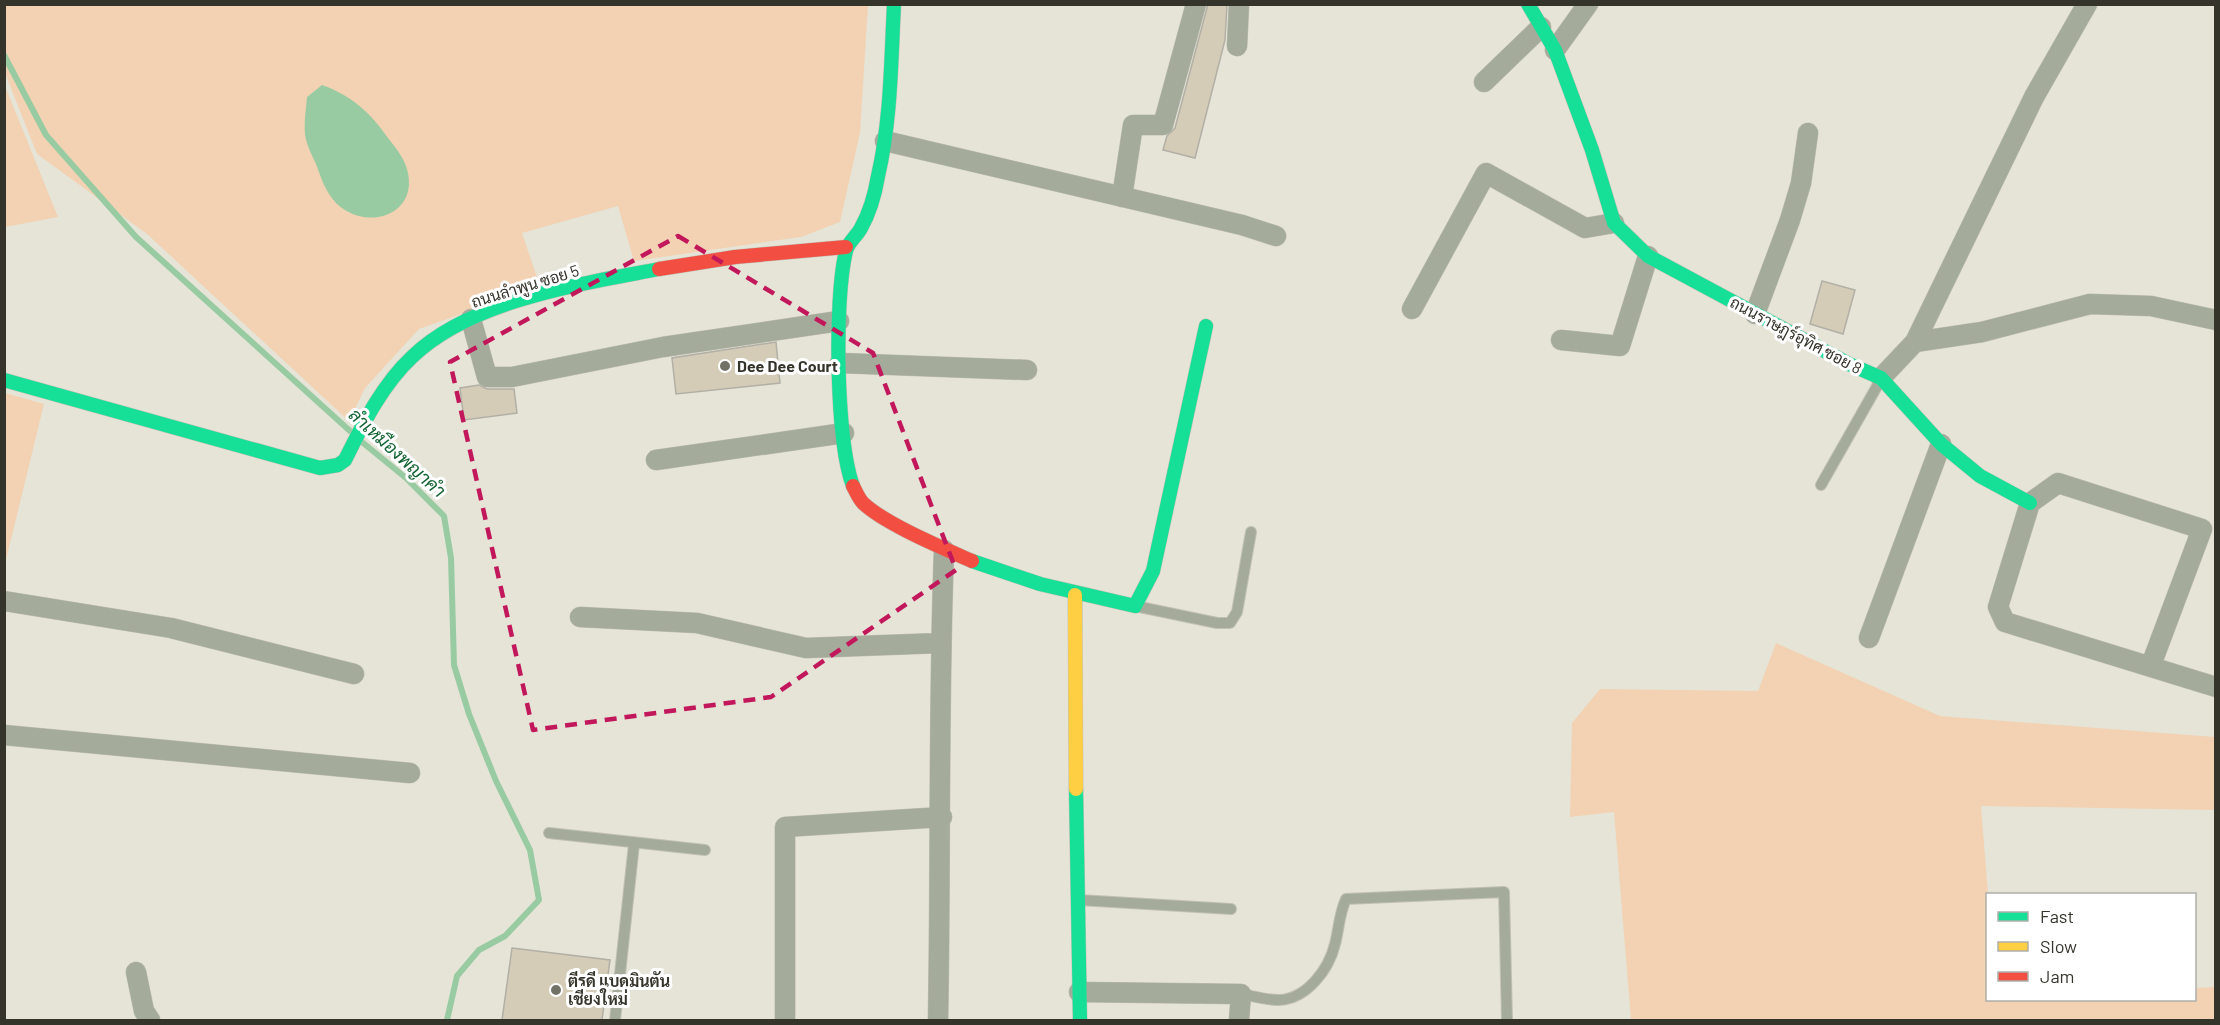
<svg xmlns="http://www.w3.org/2000/svg" width="2220" height="1025" font-family="Barlow,Sarabun,sans-serif">
	<style>
		.green { fill: #f2d2b3 }
		.water { fill: #99cba2 }
		.lines { fill: none; stroke-linecap: round; stroke-linejoin: round }
		.stream { stroke: #99cba2; stroke-width: 6 }
		.building { fill: #d4ccb7; stroke: #b2afa6; stroke-width: 1.5 }
		.lane-casing { stroke: #c1c0b5; stroke-width: 12 }
		.street-casing { stroke: #c1c0b5; stroke-width: 21 }
		.fast-casing { stroke: #c1c0b5; stroke-width: 15 }
		.slow-casing { stroke: #c1c0b5; stroke-width: 15 }
		.jam-casing { stroke: #c1c0b5; stroke-width: 15 }
		.lane { stroke: #a5ab9b; stroke-width: 10 }
		.street { stroke: #a5ab9b; stroke-width: 20 }
		.fast { stroke: #16e098; stroke-width: 14 }
		.slow { stroke: #ffcf43; stroke-width: 14 }
		.jam { stroke: #f24e42; stroke-width: 14 }
		.marked { fill: none; stroke: #c2185b; stroke-width: 4.5; stroke-dasharray: 12 8; stroke-linejoin: round }
		.poi-dot { fill: #737267; stroke: #fff; stroke-width: 2 }
		.labels { text-anchor: middle; stroke-width: 6; stroke-linejoin: round; paint-order: stroke }
		.street-label { font-size: 16px; fill: #35342b; stroke: #fff }
		.poi-label { font-size: 16px; font-weight: bold; fill: #35342b; stroke: #fff; text-anchor: start }
		.water-label { font-size: 18px; font-style: italic; fill: #146433; stroke: #fff }
	</style>
	<rect width="100%" height="100%" fill="#e5e4d7"/>
	<path class="green" d="M4,5h864l-8,128 -20,89 -39,15 -167,24 -16,-55 -96,27 18,53 -121,43 -54,59 -16,33 -202,-187 -110,-80 -32,-81z
		M5,86l53,131 -53,10z
		M5,393l39,11 -39,160z
		M1776,643l164,73 275,21v73l-234,-4 7,88v106h206l1,-12 20,-1v33h-584l-17,-208 -44,5 2,-94 28,-34 158,2z"/>
	<path class="water" d="M322,85c30,11 48,27 66,53 7,9 16,20 19,31 13,46 -40,63 -70,35 -11,-11 -16,-26 -21,-40 -4,-9 -10,-20 -11,-30 -1,-12 1,-25 2,-37z"/>
	<g class="lines">
		<path class="stream" d="M4,55l42,80 90,102 214,194
			M362,442l44,36 38,38 7,42 3,107 15,49 27,67 34,69 9,50 -34,36 -26,14 -22,26 -10,44"/>
	</g>
	<path class="building" d="M1208,4h19l-2,36 -30,118 -32,-8 4,-14 8,-8z
		M1822,281l33,9 -12,44 -33,-10z
		M776,342l4,41 -104,11 -4,-36z
		M479,385l8,4h27l3,24 -53,7 -4,-32z
		M512,948l98,12 -8,60h-100z"/>
	<g class="lines">
		<defs>
			<path id="lane" d="M1821,485l59,-104
				M1135,606l82,17h13l7,-11 14,-80
				M549,833l156,17
				M1079,900l152,9
				M1241,994c12,2 25,6 38,6 28,-1 50,-31 56,-56 4,-15 4,-30 11,-45l158,-7 3,128
				M615,1020l19,-176"/>
			<path id="street" d="M1237,46l2,-42
				M1555,50l33,-46
				M1484,82l57,-55
				M885,141l357,84 34,11
				M1122,197l11,-72h30l33,-121
				M1412,309l74,-136 99,55 29,-5
				M1755,314l35,-94 11,-37 7,-50
				M471,319l16,58h25l151,-30 176,-26
				M1561,340l59,6 28,-90
				M1915,342l67,-10 108,-28 61,2 65,14
				M840,363l187,7
				M1881,378l34,-36 119,-245 53,-93
				M656,460l188,-27
				M4,601l167,27 183,46
				M580,617l117,6 109,25 135,-5
				M1869,638l72,-194
				M2151,665l51,-136 -144,-46 -28,20 -32,104 7,15 211,65
				M4,735l406,38
				M136,972l8,39 6,9
				M1079,992l162,2 -2,26
				M785,1020v-193l157,-10
				M938,1020c3,-156 0,-314 6,-470"/>
			<path id="fast" d="M1528,4l27,46 37,100 22,73 34,33 201,108 32,14 60,66 39,32 50,27
				M4,380l316,88 18,-3 7,-5c18,-36 37,-75 67,-103 59,-57 169,-73 247,-88
				M853,486c-17,-45 -19,-187 -7,-235 2,-9 11,-15 15,-23 9,-16 14,-34 17,-52 13,-56 13,-114 16,-172
				M972,561l68,23 95,22 18,-35 53,-245
				M1076,789l4,231"/>
			<path id="slow" d="M1075,595l1,194"/>
			<path id="jam" d="M659,269l76,-12 111,-10
				M853,486c3,6 6,13 10,17 22,21 80,45 109,58"/>
		</defs>
		<use href="#lane" class="lane-casing"/>
		<use href="#street" class="street-casing"/>
		<use href="#fast" class="fast-casing"/>
		<use href="#slow" class="slow-casing"/>
		<use href="#jam" class="jam-casing"/>
		<use href="#lane" class="lane"/>
		<use href="#street" class="street"/>
		<use href="#fast" class="fast"/>
		<use href="#slow" class="slow"/>
		<use href="#jam" class="jam"/>
	</g>
	<path class="marked" d="M678,236l195,117 83,217 -185,127 -238,33 -83,-368z"/>
	<g class="poi-dot">
		<circle cx="725" cy="366" r="6"/>
		<circle cx="556" cy="990" r="6"/>
	</g>
	<g class="labels">
		<g class="street-label">
			<text transform="translate(525 286) rotate(-17)" y="6">ถนนลำพูน ซอย 5</text>
			<text transform="translate(1796 335) rotate(28)" y="6">ถนนราษฎร์อุทิศ ซอย 8</text>
		</g>
		<g class="poi-label">
			<text x="737" y="372">Dee Dee Court</text>
			<text x="568" y="987">ตีรดี แบดมินตัน<tspan x="568" dy="18">เชียงใหม่</tspan></text>
		</g>
		<g class="water-label">
			<text transform="translate(397 453) rotate(42)" y="6">ลำเหมืองพญาคำ</text>
		</g>
	</g>
	<rect width="2220" height="1025" fill="none" stroke="#35342b" stroke-width="12"/>
	<rect x="1986" y="893" width="210" height="108" fill="#ffffff" stroke="#aeaeaa" stroke-width="1.5"/>
	<rect x="1998" y="912" width="30" height="9" fill="#16e098" stroke="#aeaeaa" stroke-width="1.5"/>
	<text x="2040" y="923" font-size="18" fill="#35342b">Fast</text>
	<rect x="1998" y="942" width="30" height="9" fill="#ffcf43" stroke="#aeaeaa" stroke-width="1.5"/>
	<text x="2040" y="953" font-size="18" fill="#35342b">Slow</text>
	<rect x="1998" y="972" width="30" height="9" fill="#f24e42" stroke="#aeaeaa" stroke-width="1.5"/>
	<text x="2040" y="983" font-size="18" fill="#35342b">Jam</text>
</svg>
